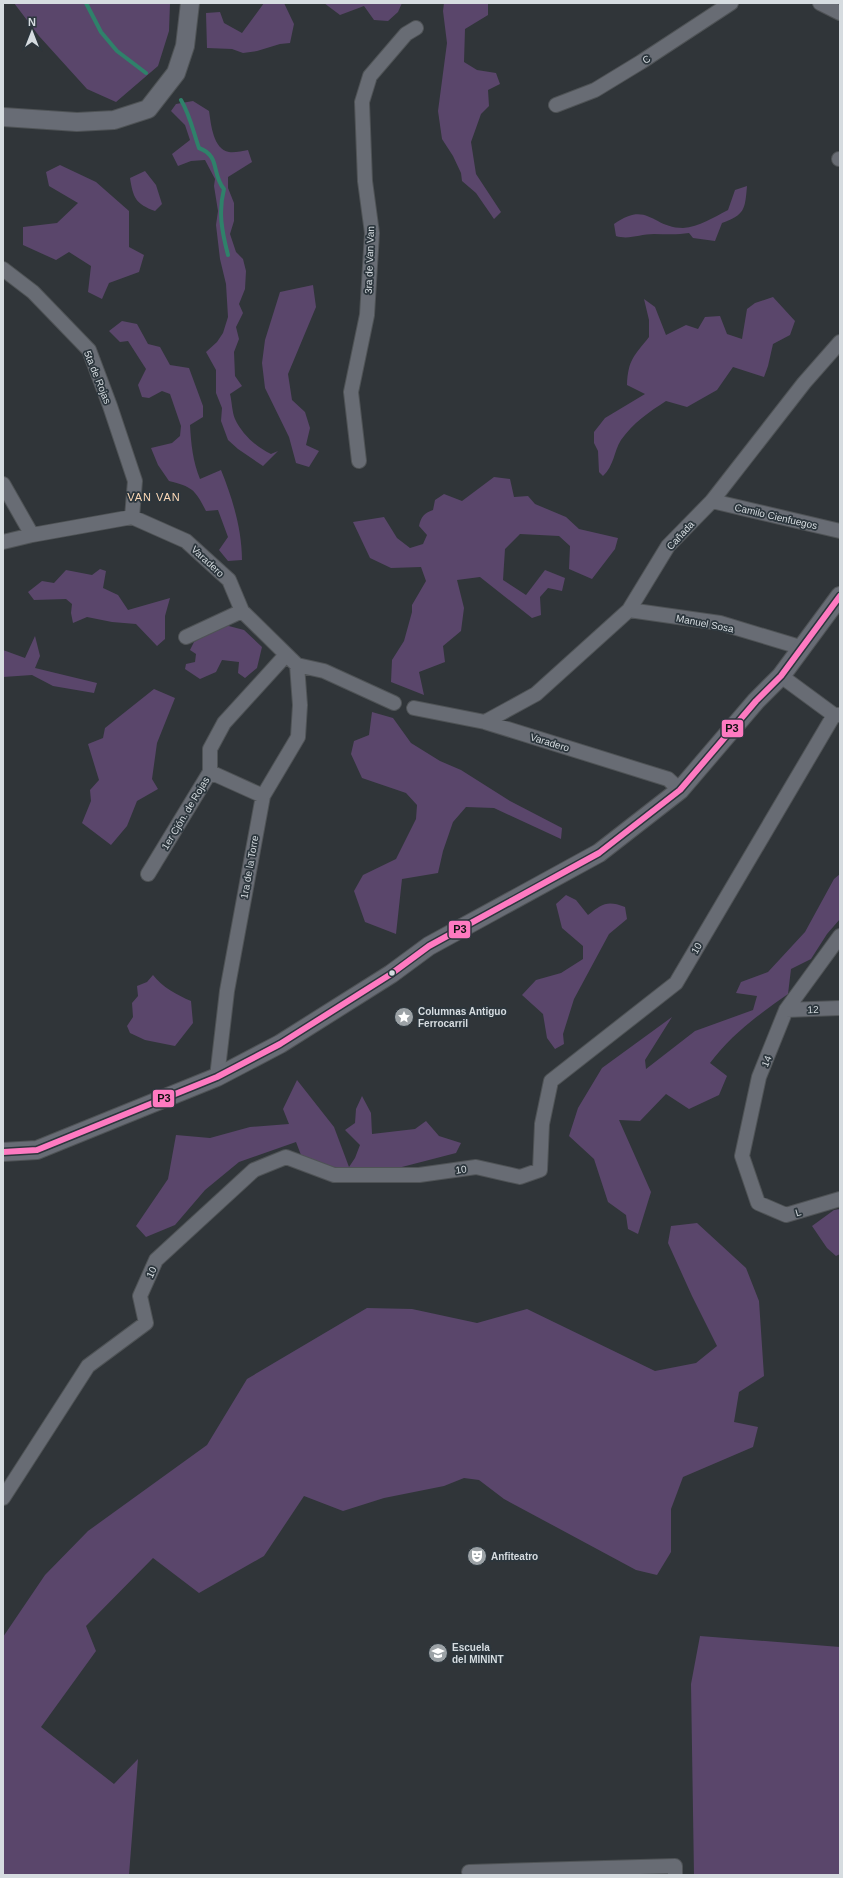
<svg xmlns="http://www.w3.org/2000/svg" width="843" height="1878" font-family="Arial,sans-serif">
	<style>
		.green { fill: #5a466b }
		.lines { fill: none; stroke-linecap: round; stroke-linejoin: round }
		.stream { stroke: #2f816a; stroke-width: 4 }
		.minor-casing { stroke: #4f5356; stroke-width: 16 }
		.major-casing { stroke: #4f5356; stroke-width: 20 }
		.minor { stroke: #686c74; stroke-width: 14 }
		.major { stroke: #686c75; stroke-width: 18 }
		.bus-1-casing { stroke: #2c363d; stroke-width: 9 }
		.bus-1 { stroke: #fe7ac1; stroke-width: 6 }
		.bus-dot { fill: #d6dce0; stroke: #2c363d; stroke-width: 1.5 }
		.labels { text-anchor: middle; stroke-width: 3.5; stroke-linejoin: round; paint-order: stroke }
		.street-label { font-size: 10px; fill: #d6dce0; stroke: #2c363d }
		.poi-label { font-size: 10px; font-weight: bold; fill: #d6dce0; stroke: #2c363d; text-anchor: start }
		.neighbourhood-label { font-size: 11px; letter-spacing: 1px; fill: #fdd9b7; stroke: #2c363d }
		.line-badge { stroke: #2c363d; stroke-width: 1.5 }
		.pale-badge-label { font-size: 11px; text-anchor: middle; font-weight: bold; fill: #111 }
	</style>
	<rect width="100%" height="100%" fill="#303539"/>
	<path class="green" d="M14,3h156l-1,28 -11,35 -42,36 -29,-13 -48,-53z
		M264,3h20l10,21 -4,19 -10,1 -23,7 -14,2 -11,-4 -25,-1 -1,-35 14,-1 4,11 18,10z
		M324,3h78l-4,9 -10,9 -14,-1 -10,-14 -24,9z
		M444,3h44v12l-23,14 -1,33 13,8 19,3 4,11 -12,6 1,16 -8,8 -10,28 5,32 25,38 -7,7 -18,-26 -14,-12 -1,-8 -8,-17 -11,-17 -4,-28 9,-68 -4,-32z
		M193,101l16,10c2,13 4,38 20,41 5,1 13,-1 19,-2l4,12 -24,15v11l6,15v18l-4,13 6,18 7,7 3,12 -1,18 -6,15 4,9 -7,14 3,12 -5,13 1,24 7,10 -12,8c2,8 2,18 5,25 7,15 21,28 36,35l7,-3 -15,15 -25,-17 -10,-9 -7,-19 1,-13 -6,-15v-23l-10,-18 11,-10 6,-9 5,-16 -2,-33 -6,-25 -4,-34 2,-14 -4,-25 1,-7 -10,-19 -14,1 -13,5 -6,-12 18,-14 -5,-15 -14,-14 5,-7z
		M60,165l36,17 33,29v36l15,8 -5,17 -30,11 -7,16 -14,-7 3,-26 -22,-14 -13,8 -33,-15v-18l34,-4 21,-20 -29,-17 -3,-14z
		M145,171l11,14 6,19 -7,7c-19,-7 -22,-13 -25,-33z
		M747,186c-2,23 -2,29 -25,37l-7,18 -22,-3 -4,-5c-12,2 -23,1 -35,1 -14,0 -25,6 -38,2l-2,-12c34,-24 38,4 69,4 16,-1 31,-11 45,-18l7,-20z
		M313,285l3,22 -28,67 4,26 13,12 5,16 -4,17 13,6 -10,16 -13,-4 -7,-26 -24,-49 -3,-25 3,-23 15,-48z
		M773,297l22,24 -5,14 -17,9 -5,22 -4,11 -31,-10 -16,23 -30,17 -21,-6c-17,11 -33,22 -45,39 -7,11 -7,26 -18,36l-4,-4 -1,-21 -4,-8v-11l11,-14 40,-24 -18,-9c1,-25 7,-29 22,-48v-17l-5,-21 11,8 11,28 20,-10 12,4 7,-12 15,-1 7,18 15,5 5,-30 8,-6z
		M122,321l15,3 11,20 12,3 10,18 19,3 14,38v11l-13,8c1,19 3,37 10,54l21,-9c11,27 21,59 21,90l-14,1 -9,-11 9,-13 -10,-27 -12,1c-11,-22 -14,-24 -37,-30l-11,-16 -7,-17 21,-5 8,-7 1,-10 -11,-32 -8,-3 -13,7 -7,-1 -4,-12 8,-16 -18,-28 -8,1 -11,-11z
		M494,477l16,2 4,18 14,-1 7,8 31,13 13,12 39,9 -3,11 -23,30 -23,-10 1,-23 -11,-10 -39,-2 -15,15 -2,31 23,15 19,-25 20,8 -3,13 -14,-3 -8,9 1,18 -9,3 -52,-41 -23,3 7,28 -3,23 -18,15 2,16 -26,10 5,23 -33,-13 1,-22 12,-19 8,-29v-7l14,-24 -5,-14 -30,1 -21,-10 -17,-36 31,-5 13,21 13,10 13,-4 4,-9 -8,-9c2,-9 5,-13 14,-16l2,-10 9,-6 18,7z
		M100,569l6,2 -3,17 15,7 10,15 42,-12 -5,18v23l-8,7 -21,-22 -24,-2 -25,-5 -14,6 -2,-10 1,-9 -6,-5 -32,1 -6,-8 14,-11 12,2 12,-13 26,5z
		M225,625l19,5 18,17 -5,21 -12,10 -7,-5 1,-11 -17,-2 -6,12 -16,7 -15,-10 1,-5 9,-2 1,-8 -6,-4 4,-8z
		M35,636l5,20 -5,12 62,15 -3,10 -41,-7 -21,-11 -29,2v-27l22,8z
		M154,689l21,9 -18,45 -5,36 6,10 -21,12 -10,25 -16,19 -29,-22 9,-22 -1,-11 9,-10 -11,-36 15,-6 2,-10z
		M372,712l21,6 18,25 29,18 21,9 49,31 52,27 -1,11 -67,-31 -28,-1 -13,15 -10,29 -5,22 -36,6 -6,55 -31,-12 -11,-31 9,-16 33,-16 20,-40 1,-14 -11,-12 -44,-15 -11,-24 3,-13 15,-6z
		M840,874v45l-13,15 -16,25 -20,10 -3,25c-29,20 -56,40 -78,69l17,13 -8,19 -30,14 -23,-15 -26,27 -21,-1 32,72 -13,42 -10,-5 -2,-14 -18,-13 -14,-43 -25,-23 9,-28 24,-40 70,-51 -27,43 1,9 49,-38 58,-21 4,-14 -21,-3 5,-11 27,-10 37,-40 29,-53z
		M566,895l10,5 12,15c14,-11 19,-15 37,-8l2,12 -18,15 -35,65 -11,35 1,10 -9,5 -8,-11 -4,-24 -21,-19 14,-15 25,-7 22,-14v-13l-21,-18 -6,-24z
		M153,975c9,12 24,20 38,26l2,22 -18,23 -30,-6 -15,-7 -3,-7 6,-9 -1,-14 6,-7 -1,-10 10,-4z
		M297,1080l37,47 15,40 6,-9 5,-13 -15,-15 10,-7 1,-14 6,-13 9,17 1,21 43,-5 11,-8 13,15 22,7 -5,10 -58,15 -47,6 -50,-19 -5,-13 -57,20 -34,28 -30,35 -29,12 -10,-11 32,-47 8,-44 34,3 40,-11 39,-3 -6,-15z
		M840,1209v45l-4,2 -9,-8 -15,-22 22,-16z
		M697,1223l49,45 13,33 5,75 -25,16 -5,30 24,5 -5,20 -70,30 -12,32v43l-14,23 -21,-5 -132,-71 -25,-19 -15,-2 -20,8 -60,12 -41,13 -39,-15 -40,60 -65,37 -46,-35 -67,68 10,25 -55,76 73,57 24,-25 -9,116h-126v-238l42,-62 43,-44 119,-86 40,-66 120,-71 45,1 65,14 50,-14 128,62 41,-8 21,-17 -25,-50 -24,-53 3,-17z
		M700,1636l140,11v228h-146l-3,-191z"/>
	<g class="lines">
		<path class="stream" d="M86,3l15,29 16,19 29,22
			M181,100c9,15 12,31 18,48 22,8 12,26 25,41 -6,23 -2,43 4,66"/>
		<defs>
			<path id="minor" d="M820,3l20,10
				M556,105l39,-15 46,-28 90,-59
				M839,159h1
				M3,269l30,23 56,58 21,56 25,75 -3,36
				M359,461l-8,-69 16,-77 5,-82 -7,-52 -3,-79 8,-26 36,-42 10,-6
				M3,484l29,51
				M712,501l128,30
				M3,542l29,-7 100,-18 54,24 43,39 13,31 55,54 27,6 70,32
				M629,610l91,13 83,25
				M186,637l56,-26
				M781,676l53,39h6
				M414,708l71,14 183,57 12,11
				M485,722l51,-28 93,-84 39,-64 44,-45 92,-118 36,-41
				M210,772l53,24
				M148,874l62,-102v-23l14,-26 61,-67
				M840,936l-54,74 -27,67 -17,79 16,47 28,12 54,-16
				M786,1010l54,-2
				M217,1077l10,-86 36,-195 35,-59 2,-32 -3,-40
				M3,1498l85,-132 58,-43 -6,-27 16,-36 98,-90 32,-13 48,18h85l57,-8 44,10 20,-7 2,-46 9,-43 125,-98 158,-268
				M469,1872l206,-6v9"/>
			<path id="major" d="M3,117l74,5 37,-2 34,-11 28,-36 9,-27 5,-43
				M3,1152l34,-2 180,-73 63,-33 111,-70 38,-28 170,-93 81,-63 76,-89 25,-25 59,-80"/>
		</defs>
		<use href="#minor" class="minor-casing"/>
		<use href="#major" class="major-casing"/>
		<use href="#minor" class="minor"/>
		<use href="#major" class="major"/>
		<defs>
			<path id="bus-1" d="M3,1152l34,-2 180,-73 63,-33 111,-70 38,-28 170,-93 81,-63 76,-89 25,-25 59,-80"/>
		</defs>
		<use href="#bus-1" class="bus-1-casing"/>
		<use href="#bus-1" class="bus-1"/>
	</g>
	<defs>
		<symbol id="sight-disc" viewBox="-11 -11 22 22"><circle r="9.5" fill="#9ca2a6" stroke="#2c363d"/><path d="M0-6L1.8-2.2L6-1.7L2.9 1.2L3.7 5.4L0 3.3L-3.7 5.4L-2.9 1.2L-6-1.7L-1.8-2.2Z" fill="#fff"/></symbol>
		<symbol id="theatre-disc" viewBox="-11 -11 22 22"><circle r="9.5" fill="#9ca2a6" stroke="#2c363d"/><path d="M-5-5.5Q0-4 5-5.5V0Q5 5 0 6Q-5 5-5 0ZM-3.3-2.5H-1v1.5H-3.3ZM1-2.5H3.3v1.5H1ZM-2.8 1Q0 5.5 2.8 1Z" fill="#fff"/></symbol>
		<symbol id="university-disc" viewBox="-11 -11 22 22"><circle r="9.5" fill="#9ca2a6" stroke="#2c363d"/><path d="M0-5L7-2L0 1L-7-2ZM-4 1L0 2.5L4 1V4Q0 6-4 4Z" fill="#fff"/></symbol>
	</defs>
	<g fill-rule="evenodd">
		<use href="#sight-disc" x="393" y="1006" width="22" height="22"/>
		<use href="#theatre-disc" x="466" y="1545" width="22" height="22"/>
		<use href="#university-disc" x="427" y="1642" width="22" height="22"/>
	</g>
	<circle class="bus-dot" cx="392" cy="973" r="3.5"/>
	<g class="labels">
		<g class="street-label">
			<text transform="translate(646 59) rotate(-33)" y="4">C</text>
			<text transform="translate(369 260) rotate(-88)" y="4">3ra de Van Van</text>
			<text transform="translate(98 377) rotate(68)" y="4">5ta de Rojas</text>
			<text transform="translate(776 516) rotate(13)" y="4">Camilo Cienfuegos</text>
			<text transform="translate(680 535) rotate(-47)" y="4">Cañada</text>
			<text transform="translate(208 561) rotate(43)" y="4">Varadero</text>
			<text transform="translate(705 623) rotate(11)" y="4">Manuel Sosa</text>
			<text transform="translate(550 742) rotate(17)" y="4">Varadero</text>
			<text transform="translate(185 813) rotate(-59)" y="4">1er Cjón. de Rojas</text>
			<text transform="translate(249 867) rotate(-80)" y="4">1ra de la Torre</text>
			<text transform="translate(696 948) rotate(-60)" y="4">10</text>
			<text transform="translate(813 1009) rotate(-2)" y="4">12</text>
			<text transform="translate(766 1061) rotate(-68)" y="4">14</text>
			<text transform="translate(461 1169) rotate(-8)" y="4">10</text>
			<text transform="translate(798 1212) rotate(-16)" y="4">L</text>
			<text transform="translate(151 1272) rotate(-65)" y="4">10</text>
		</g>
		<g class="poi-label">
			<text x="418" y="1015">Columnas Antiguo<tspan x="418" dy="12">Ferrocarril</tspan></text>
			<text x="491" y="1560">Anfiteatro</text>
			<text x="452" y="1651">Escuela<tspan x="452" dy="12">del MININT</tspan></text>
		</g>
		<g class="neighbourhood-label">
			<text x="154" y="501">VAN VAN</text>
		</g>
	</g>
	<g class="line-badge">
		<rect x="721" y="719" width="23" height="19" rx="4" fill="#fe7ac1"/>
		<rect x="448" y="920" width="23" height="19" rx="4" fill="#fe7ac1"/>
		<rect x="152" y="1089" width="23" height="19" rx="4" fill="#fe7ac1"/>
	</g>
	<g class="pale-badge-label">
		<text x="732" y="732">P3</text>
		<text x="460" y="933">P3</text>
		<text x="164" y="1102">P3</text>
	</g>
	<rect width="843" height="1878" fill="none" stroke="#d6dce0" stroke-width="8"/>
	<g transform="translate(32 32)" stroke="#2c363d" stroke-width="3" paint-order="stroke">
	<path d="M0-3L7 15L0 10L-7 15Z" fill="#d6dce0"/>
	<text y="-6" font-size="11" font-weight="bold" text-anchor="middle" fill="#d6dce0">N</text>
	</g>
</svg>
